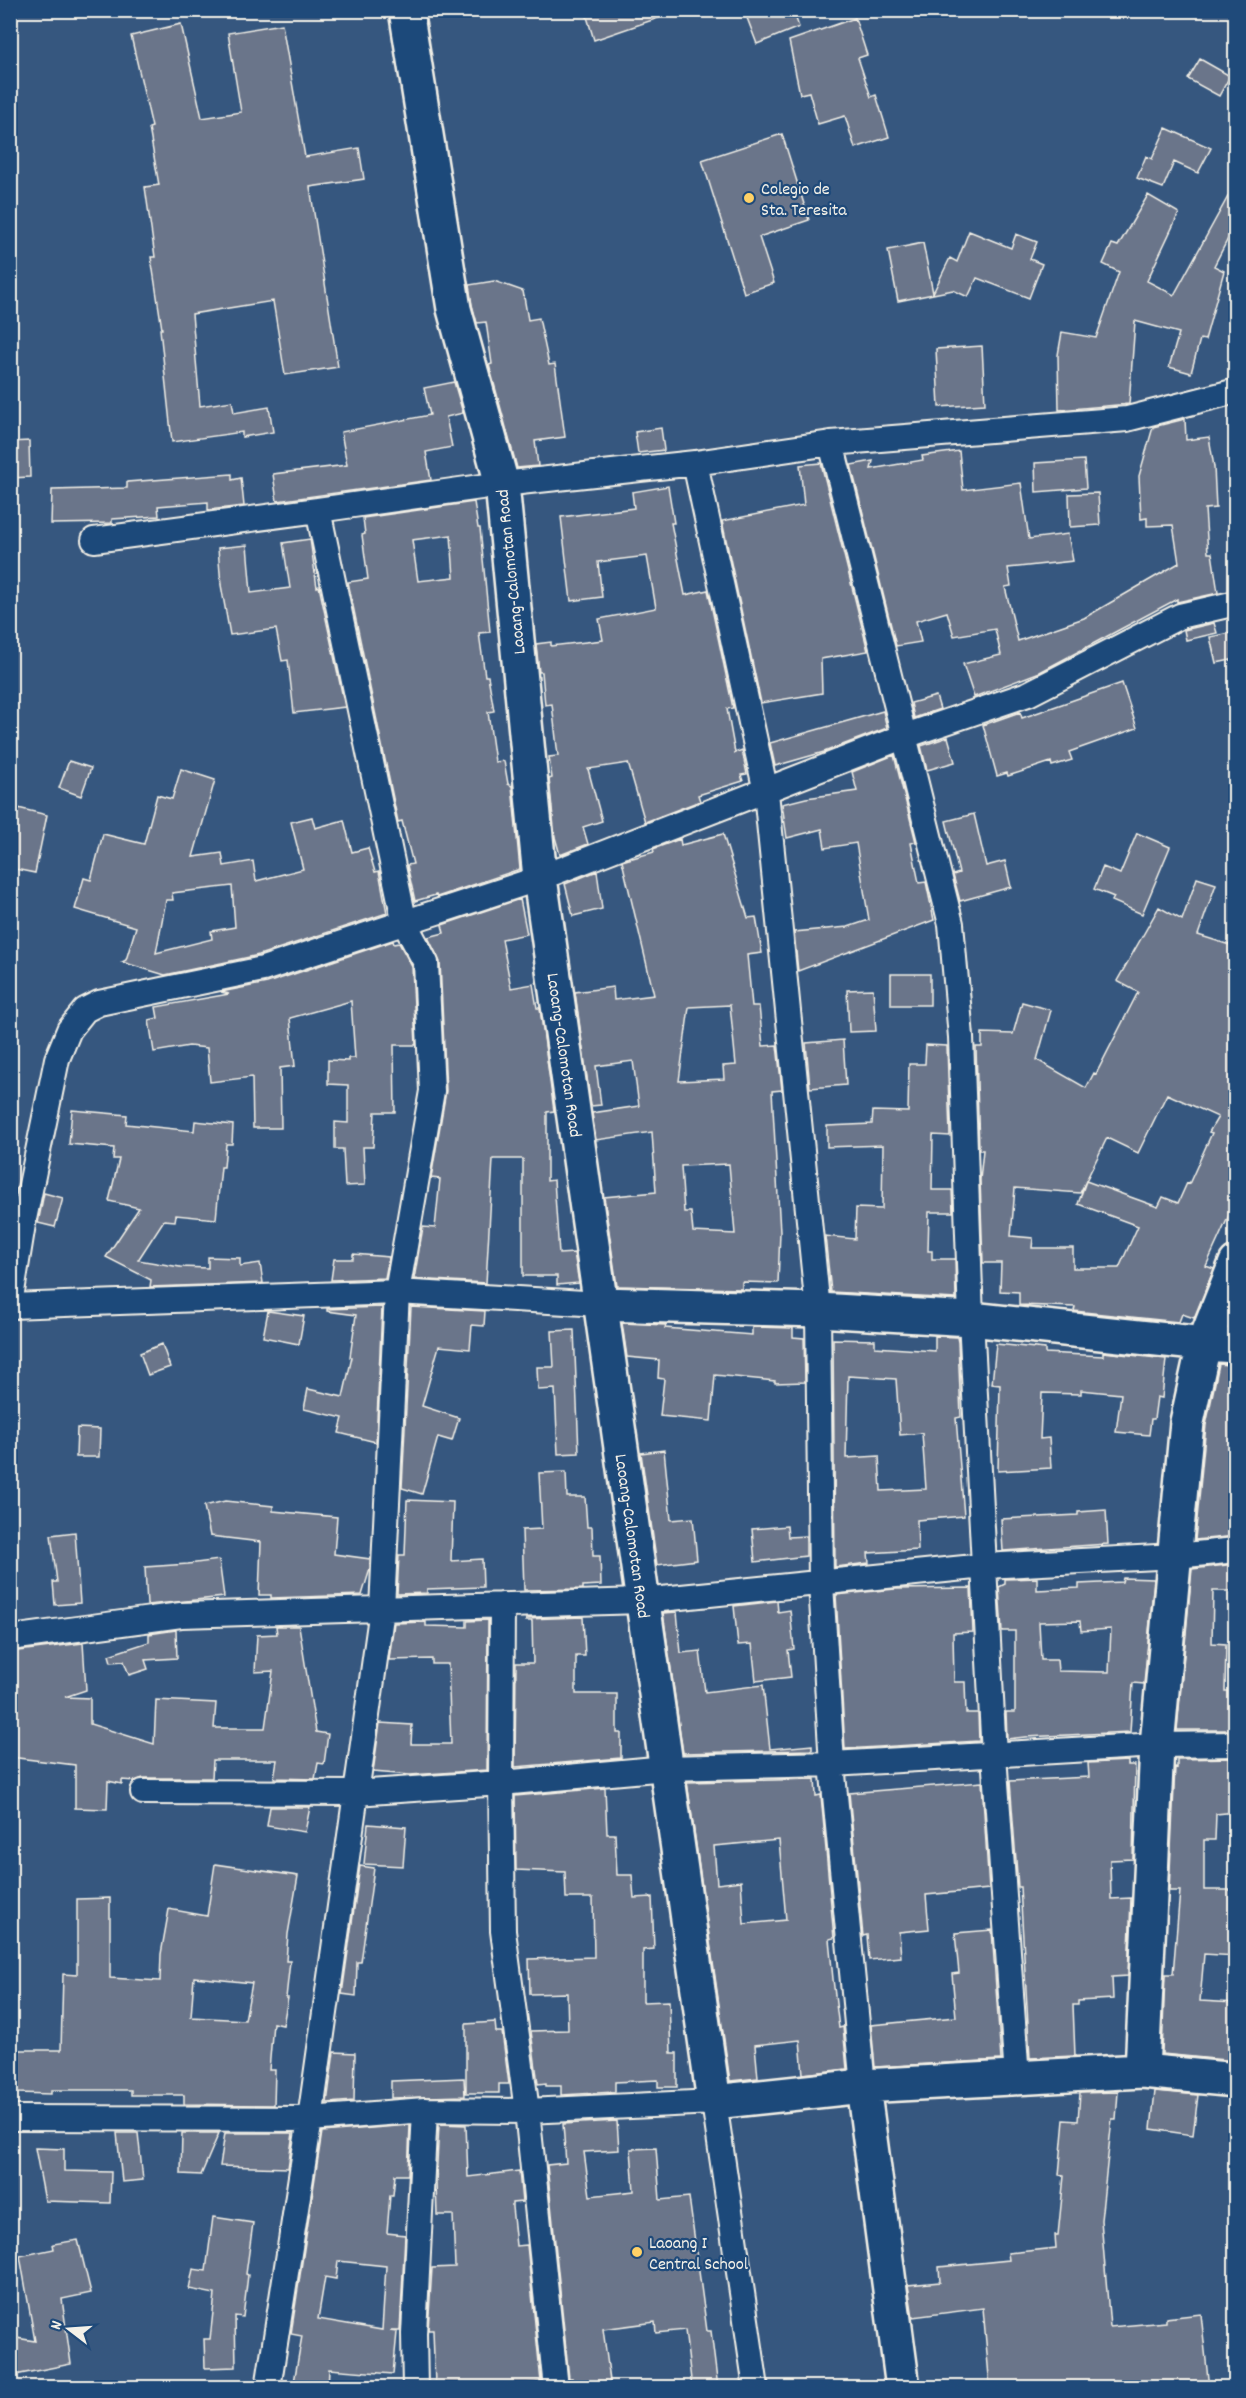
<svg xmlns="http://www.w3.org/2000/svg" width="1246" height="2398" font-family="Dekko,sans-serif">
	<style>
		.building { fill: #6a748a; stroke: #f4f1e8; stroke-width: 1.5; fill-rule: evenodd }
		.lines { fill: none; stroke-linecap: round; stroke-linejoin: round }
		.street-casing { stroke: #f4f1e8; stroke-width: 28 }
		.secondary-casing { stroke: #f4f1e8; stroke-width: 38 }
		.street { stroke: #1f4a7a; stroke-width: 24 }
		.secondary { stroke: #1f4a7a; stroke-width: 33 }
		.poi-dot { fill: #ffd166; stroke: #1f4a7a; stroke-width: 2 }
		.labels { text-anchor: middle; stroke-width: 4.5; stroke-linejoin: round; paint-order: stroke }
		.poi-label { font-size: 18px; fill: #f4f1e8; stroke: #1f4a7a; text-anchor: start }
		.street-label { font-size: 18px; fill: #f4f1e8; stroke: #1f4a7a }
	</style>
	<rect width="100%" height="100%" fill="#36577f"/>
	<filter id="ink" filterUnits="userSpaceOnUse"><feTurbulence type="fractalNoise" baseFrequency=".0167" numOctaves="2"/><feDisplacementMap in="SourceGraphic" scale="12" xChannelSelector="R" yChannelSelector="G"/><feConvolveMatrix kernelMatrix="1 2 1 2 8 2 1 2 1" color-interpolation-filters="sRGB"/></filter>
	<g filter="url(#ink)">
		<path class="building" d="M585,10h85v4l-76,26z
			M744,10h49l6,17 -42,17z
			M855,18l12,37 -9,3 13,39 5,-2 13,42 -34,11 -10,-32 -27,8 -9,-32 -9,2 -11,-53z
			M181,24l21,94 39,-6 -13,-79 54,-9 23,133 54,-9 5,31 -54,8 28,180 -53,8 -12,-74 -81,13 8,92 32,-5 2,12 35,-6 4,25 -31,5v-5l-70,10 -12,-113h2l-11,-72h4l-10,-70 14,-2 -10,-57 3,-1 -21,-91z
			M1200,59l30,17 -11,20 -31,-17z
			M1166,128l45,20 -13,25 -24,-11 -11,26 -26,-10 9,-22 6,3z
			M782,134l27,86 -50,17 15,46 -30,10 -42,-133z
			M1236,182v41l-22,43 10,5 -19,69 -5,-1 -9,34 -22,-6 10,-34 -44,-12 -6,83 -70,6 -1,-55 4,-23 34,6 23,-66 -16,-8 9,-20 6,2 30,-51 31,18 -32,68 27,14z
			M969,231l42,17 5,-14 21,8 -7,17 12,5 -13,34 -52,-20 -9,19 -15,-7 -55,11 -10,-51 35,-7 10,50 17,-35 7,4z
			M494,281l29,10 5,29 11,-2 10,47 6,-1 10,73 -30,4 3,25 -21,2 -28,-103 3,-1 -6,-42 -9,1 -5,-18 -3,-20z
			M982,346l3,58 -46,3 -3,-58z
			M454,382l9,31 -17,4 6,30 -26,5 5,28 -154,21 -4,-27 74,-9 -6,-33 89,-17 -6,-27z
			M1185,419l1,21 23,-3 5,30 2,41 -11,1 3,44h4l6,40 -41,9v-3l-137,73 -66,25 -11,-33 38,-9 -6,-26 -41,7 -7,-24 -31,9 5,21 -25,4 -45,-181 22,-4 -2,8 52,-9 -1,-4 37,-5 4,39 58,-7 8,56 39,-5 5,27 -65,7 3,18 -6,1 13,54 66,-23 95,-55 -6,-38 -26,1v-8l-6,1 -2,-43 14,-49z
			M661,428l3,22 -26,3 -3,-21z
			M29,441l1,36 -20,1v-36z
			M1084,460l2,28 -50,4 -1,-29z
			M821,463l47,188 -47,8 1,34 -61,10 -39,-182 82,-16 -4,-40z
			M232,474v6l9,-2 3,28 -36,4v-8l-50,4 1,10 -47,3v4l-61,1 1,-34 75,-2v-6z
			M668,486l6,37h-3l14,72 23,-5 25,118 -6,1 8,44 7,-3 5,24 -6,1 2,6 -45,14 2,6 -55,21 -17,-59 -40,6 14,52 -19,6 5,17 -28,11 -5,-18 -6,-58 3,-1 -3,-21 9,-1 -6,-52 -7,1 -3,-33h-3l-3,-28 15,-2v4l52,-6 -4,-21 57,-11 -9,-52 -49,6 4,35 -31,4 -10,-84 73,-9 -2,-16z
			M1098,493l2,32 -30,2 -1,-33z
			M474,502l4,26h2l10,104 -11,1 6,43h3l6,35 -6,1 7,50 9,-1 4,23 4,2 8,83 -83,28 -1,-2 -21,6 -8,-36 6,-1 -11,-43 -4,1 -50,-240 20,-3 -6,-44 3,-1 -2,-16zM451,535l3,42 -36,4 -6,-41z
			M310,539l7,48 2,-1 26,121 -51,6 -6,-53 -6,1 -6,-32 -46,6 -9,-50 -3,-37 29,-3 4,48 39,-5 -7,-45z
			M1214,623l3,10 -31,7 -2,-10z
			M1236,632v27l-20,4 -6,-26z
			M1122,683l15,45 -68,24 3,8 -20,6 -1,-4 -43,14 -1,-3 -10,3 -14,-51 37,-13 2,6z
			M936,696l4,13 -26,9 -3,-15z
			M883,711l4,17 -63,24 -49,14 -5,-23z
			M948,737l7,25 -28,8 -6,-24z
			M894,755l22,87 -5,1 8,40 7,-1 8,38 -136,51 -4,-39 54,-5 21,-7 -13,-77 -31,5 -3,-19 -35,9 -5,-34 24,-6 51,-7 -5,-19z
			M69,761l22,7 -10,28 -22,-8z
			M181,769l34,11 -22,77 29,-4 2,13 29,-5 3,20 47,-12 -12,-47 21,-5 3,11 29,-8 8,32 16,-4 7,24 4,-1 8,42 -128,42 -94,20 -43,-13 4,-2 10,-33 -61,-18 9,-31 7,2 12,-46 41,10 13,-49 15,4zM232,886l3,41 -24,4 1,8 -56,14 10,-53h7l-1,-7z
			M14,807l33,8 -12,58 -25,-5v-46z
			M974,814l12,52 19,-5 6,26 -51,14 -7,-26 6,-2 -13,-52z
			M1137,833l33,14 -28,67 -30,-13 2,-4 -20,-8 9,-22 17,7z
			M723,834l25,84 8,-1 6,36 -15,2 5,51h7l4,40 14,-1 5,45 -10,1 8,141 -2,51 -36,-1v7l-125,-3 -13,-89 52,-5 -4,-60 -56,8 -4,-27 47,-7 -6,-45 -37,5 5,39 -10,1 -16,-114 38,-5 1,13 40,-5 -32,-134 32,-9 -1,-3 27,-10 1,6zM730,1005l6,60 -13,1 1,13 -45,2 10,-74zM729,1164l6,70 -42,-2 -2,-20h-7l-3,-46z
			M597,871l5,38 -29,7 -8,-32z
			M1197,878l19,6 -18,51 38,12v253l-30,66 8,3 -20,49 -12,-4 -3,8 -105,-11 1,-4 -56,-2v-13l-19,-1 1,-28h-18l-3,-83 3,-30h-4l-3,-103h6v-14l31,1 9,-32 29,8 -14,50 49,28 8,-15 2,1 42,-82 -21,-11 42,-74 23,13zM1167,1094l51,23 -9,15 3,1 -23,51 -2,-1 -9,20 -15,-6 -5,10 -72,-26 -8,23 60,22 -19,42h-46v-20h-41l1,-10 -22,-2 4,-48 65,5 27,-55 31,15z
			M520,899l7,35 -25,5 9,49 22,-4 4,24h3l14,103 -7,1v69l7,-1 5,74 15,-1 5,30 -22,2v-9h-34v-117h-30l-7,124 -72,-4 9,-52 12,1 5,-49 -9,-1 15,-87 -6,-129 -12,-25 16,-4 -2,-8z
			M393,941l1,3 5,-1 13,24 4,78h-22l1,67h-20l-2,35h-10l2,38 -20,1 -2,-37h-8v-27l13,1v-38l-20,-1v-24l20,1v-3h7l-4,-57 -61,17 5,48 -15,2 1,60h-28l-1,-51 -42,5 -3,-34 -18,-2 -35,6 -5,-32 9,-2 -2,-11 73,-13 -8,-2 46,-9z
			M891,974h39v31h-39z
			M873,989l3,42 -27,1 -2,-42z
			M843,1040l3,45 -36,3 -4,-45z
			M926,1045l21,1 3,90 -17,-1 -1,55h20l1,22h-24l-1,39h4v8h23l1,40 -125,-7 -6,-56 30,3 1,-31 26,1 1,-64 -56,2v-21l45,-2 1,-13 35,1 1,-48h16z
			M72,1110l55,5 -1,9 68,7 1,-10 38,4 -1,19h-6l-2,23h-3l-5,52 -40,-4 -1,6 -11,-1 -26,40 42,7 28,1v-11l32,1v8l20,-3 3,20 -113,4 1,-7 -45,-23 33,-49 -30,-7 10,-42h-6l1,-11 -45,-4z
			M44,1193l19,5 -8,29 -17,-4z
			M353,1254l36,3 -4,21 -54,2 3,-21h19z
			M382,1307l-6,135 -37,-9 4,-15 -39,-9 4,-20 35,8 9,-40h-2l6,-42 -29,-4v-2z
			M411,1307l74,4 -1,15 -12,-1 -2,24 -31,-3 -17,60 37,12 -7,23 -14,-4 -16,57 -20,-6z
			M268,1311l36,5 -5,28 -36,-7z
			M622,1323l44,2 -1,3 87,7v-8l41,1v9l11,1 1,44 -30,1v-2l-60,-6 -4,46 -51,-5 4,-37 -6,-1 1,-18 -32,-3z
			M574,1330l5,123 -21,1 -3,-65 -17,1 -1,-23h17l-2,-36z
			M935,1336l22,1 1,5 3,75 -5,1 8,98 -47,4 1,30 -50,3 1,10 -34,4 -2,-228 42,1v7l60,4zM848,1376l48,3 4,56 22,-2 4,56 -45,2 -2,-35 -33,2z
			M162,1344l8,23 -22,8 -8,-22z
			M996,1344l49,5v4l58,3v-4l63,7 -4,39 -5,-1 -3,22h-3l-2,16 -33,-3 5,-38 -40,-4v4l-39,-1 -2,46 9,-1 2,30 -53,3 2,-86 -8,-1z
			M1219,1364l17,2v61l-5,28 5,1v80l-41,4 11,-115z
			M77,1428l23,1 -1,28h-23z
			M664,1450l7,70 22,-2 4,42 -40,5 -16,-112z
			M566,1472l1,25h18l2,30h5l1,29h7l1,29 -18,1v3l-59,1 -2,-60 20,-1 -3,-56z
			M407,1500l46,2 -2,59 31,-2 1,28 -56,2v4l-30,1 2,-39h6z
			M225,1501l48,5v5l64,6 -3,37 36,5v10l-8,26 -91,3v-3h-12l2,-53 -51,-6 -6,-30z
			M1106,1510l2,34 -105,7 -2,-32 77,-4v-3z
			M787,1526l1,11 18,-1v20l-51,6 -3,-33z
			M75,1532l5,71 -25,2 -2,-23h4l-6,-47z
			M219,1560l5,37 -77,8 -2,-38 43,-3z
			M1236,1564v27h-23l-1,52 14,1 -1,47h11v39h-59l15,-161z
			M1037,1578v12l42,-2v-4l43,-2 1,-4 31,1 -10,105 -11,-1 -3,49 -105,5 -18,2 -1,-27h9v-81h-13l-3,-44 6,-3v-5zM1080,1621l1,10 30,-2 -2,43 -51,-1 -1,-11h-16l-2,-38z
			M971,1588l2,44 -20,1 1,49h11l1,31h12l1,28 -134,8 -9,-154 59,-6z
			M777,1601l1,11 12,-2 4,39 -6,1 3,27 -35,4 -4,-37 -14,1 -4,-39z
			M677,1612l4,41 19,-2 5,41 58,-7 7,64 42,-4v5l-129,3 -20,-140z
			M583,1617l2,39h-9v38h41v39h4v25l-106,9 1,-104h17l-1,-42h-6v-2z
			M488,1620l-1,150 -77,5 -37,-3 7,-49 32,2 -1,19h40l-3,-80h-16v-5l-43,1 5,-37 32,-1v4l41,1v-6z
			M276,1626h23l17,106 12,2 -4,30 -6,-1 -3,16 -41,-1 3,-18h-64l-1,18h-69l-8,3 -13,-1v4l-14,-3 -1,28 -32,-1v-43l-65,-8v-105l73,-9 3,47 -21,7 25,1v26l64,20 2,-44 60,3 -2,25h51l8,-57 -18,1 2,-37 20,-1z
			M176,1630l1,28 -32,2 3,9 -19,6 -5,-14 -13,1 -2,-7 40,-13v-8z
			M1236,1758v54l-20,2 -1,26h-11v50h32v66l-32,-2 -4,47 36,2v58l-74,-7 3,-80h8l7,-83h-11l6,-124 2,1v-9z
			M1128,1761v4h7l-2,94 -23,1 1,39 20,-1 -3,78 -16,1 1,22 -35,2v4h-5l2,51 -45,2 -10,-171h-2l-8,-106 79,-4 -1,-14z
			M815,1779l1,17 5,-1 13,143 -5,1 4,40 6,49 4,-1 4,42 -44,5 -3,-34 -45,5 3,33 -28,3 -43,-299zM779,1840l7,80 -42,4 -3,-43 -24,3 -3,-38z
			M982,1782l7,107 -63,6 3,34 -30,3 2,25 -32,3 -2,-25 -4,1 -14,-143z
			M605,1788l2,46h8l2,41h15l2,23 18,-1 2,52 -11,1v52l26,-1 2,52h6v34h-19v-7l-43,2v10l-54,3v-9h-15v-3l-8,1 -7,-53 37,-1 -1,-37 -37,1 -1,-35 65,-2 -1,-59h-27l-1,-26 -49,-2 -1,-74z
			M270,1807h40l-5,25 -38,-6z
			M368,1824l38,3 -3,39 -39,-2z
			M215,1864l83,12 -10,58 -2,27h4l-4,37h2l-5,27 -10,-2 -4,47h6l-1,35 -90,-1v-9h-53v-5h-80v4l-34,-1 1,-43h43l2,-76 14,1v-76l33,-1v80l50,3 1,-27 8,-45 38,7zM194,1977l58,6 -7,37 -54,-3z
			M360,1866l14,2 -13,94h-4l-1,34 -14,-2z
			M992,1930l9,130 -126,7 -4,-42 85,-8 -4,-43 7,-1 -4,-40z
			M495,2022l1,10h6l7,52h-10v9h-33v-69z
			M334,2052l21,1 -1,48 -27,2z
			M464,2078l1,18 -74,2v-17z
			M1155,2091l43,4 -5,40 -42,-6z
			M1118,2092l-2,27h-4l-11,101 9,107 56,-5v-4l35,-4 8,74h-219l-7,-80 -70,9 -5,-32 32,-3 -1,-15 70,-7 -1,-7 48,-5 -1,-13h3l6,-59 -5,-1 5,-55 14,1 2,-28z
			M617,2121l2,29 -35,2 6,44 44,-5 -3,-42 25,-1 4,52 29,-3 18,134h4l7,57h-26l-7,-58 -29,3 -1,-11 -52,7 8,59h-30v-5l-9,1v-6h-3l-22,-213 19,-2 -3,-39z
			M439,2124l27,1 2,52 51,-6 3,31 -10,1v4l4,39 11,-1 14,137 -48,6h-29l-1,-5 -28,1 -2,-54h-5l4,-62 23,-1 -2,-52h-16l-1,-33z
			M410,2125l-2,50h-13l-2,20h-3l-3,38 18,2 -5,96h-10l7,1 -4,42 -64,-5 -1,19h-35l9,-52 -11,-2 31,-202zM338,2261l48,5 -4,64 -64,-11 7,-42 11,2z
			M117,2133h21l5,47 -21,2z
			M182,2133h37l-18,42 -20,-1z
			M225,2133h68l-5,35 -68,-2z
			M35,2148l29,1v22l47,1 -1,31 -65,-2z
			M213,2217l40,6 -7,51 2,1 -5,42 -8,-1 1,51 -31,1 -1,-29h6l5,-45 -26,-5 4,-20 13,2z
			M78,2240l13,53 -29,6 9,65 -61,12v-39l25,4 -15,-85 34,-7 -1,-5z"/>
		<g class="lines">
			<defs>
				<path id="street" d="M831,443l120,481 10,113 10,282 23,436 23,323
					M695,463l71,329 52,518 3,274 11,180 31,322
					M318,510l184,-26 193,-21 136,-20 296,-24 109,-28
					M94,540l224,-30 87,414 21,39 6,128 -35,201 -15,317 -72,510 -42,269
					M10,1304l13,-80 34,-165 12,-29 16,-20 14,-7 164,-34 277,-91 365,-142 123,-42 152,-78 56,-13
					M10,1306l387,-14 204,12
					M502,1605l-1,178 2,148 24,180 29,277
					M10,1638l171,-23 461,-14 342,-35 192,-10 60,-6
					M143,1792l212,1 146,-10 165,-15 166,-4 325,-19 79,-1
					M10,2118l300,1 115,-9 102,1 187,-9 42,286
					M415,2388l-1,-54 11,-224"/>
				<path id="secondary" d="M406,10l48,299 48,175 38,394 174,1224 149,-16 279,-15 94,9
					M601,1304l217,6 153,9 233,25 32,2
					M1142,2071l15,-326 30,-323 17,-78 32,-81
					M863,2086l40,302"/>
			</defs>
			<use href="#street" class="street-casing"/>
			<use href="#secondary" class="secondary-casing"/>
			<use href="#street" class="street"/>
			<use href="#secondary" class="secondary"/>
		</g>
	</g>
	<g class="poi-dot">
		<circle cx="749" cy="198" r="6"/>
		<circle cx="637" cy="2252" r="6"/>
	</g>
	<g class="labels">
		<g class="poi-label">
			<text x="761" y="194">Colegio de<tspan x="761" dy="21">Sta. Teresita</tspan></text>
			<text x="649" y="2248">Laoang I<tspan x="649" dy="21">Central School</tspan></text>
		</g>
		<g class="street-label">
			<text transform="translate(510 572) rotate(-96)" y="6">Laoang-Calomotan Road</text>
			<text transform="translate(565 1055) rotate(82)" y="6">Laoang-Calomotan Road</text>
			<text transform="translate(633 1536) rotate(82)" y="6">Laoang-Calomotan Road</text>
		</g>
	</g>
	<rect width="1246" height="2398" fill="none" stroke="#1f4a7a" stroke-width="36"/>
	<rect x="18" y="18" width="1210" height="2362" fill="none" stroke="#f4f1e8" stroke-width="2" filter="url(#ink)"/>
	<g transform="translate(69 2329) rotate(287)" stroke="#1f4a7a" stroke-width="4.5" paint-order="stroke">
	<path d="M0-4.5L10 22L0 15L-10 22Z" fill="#f4f1e8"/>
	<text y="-9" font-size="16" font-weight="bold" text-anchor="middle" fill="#f4f1e8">N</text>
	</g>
</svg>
